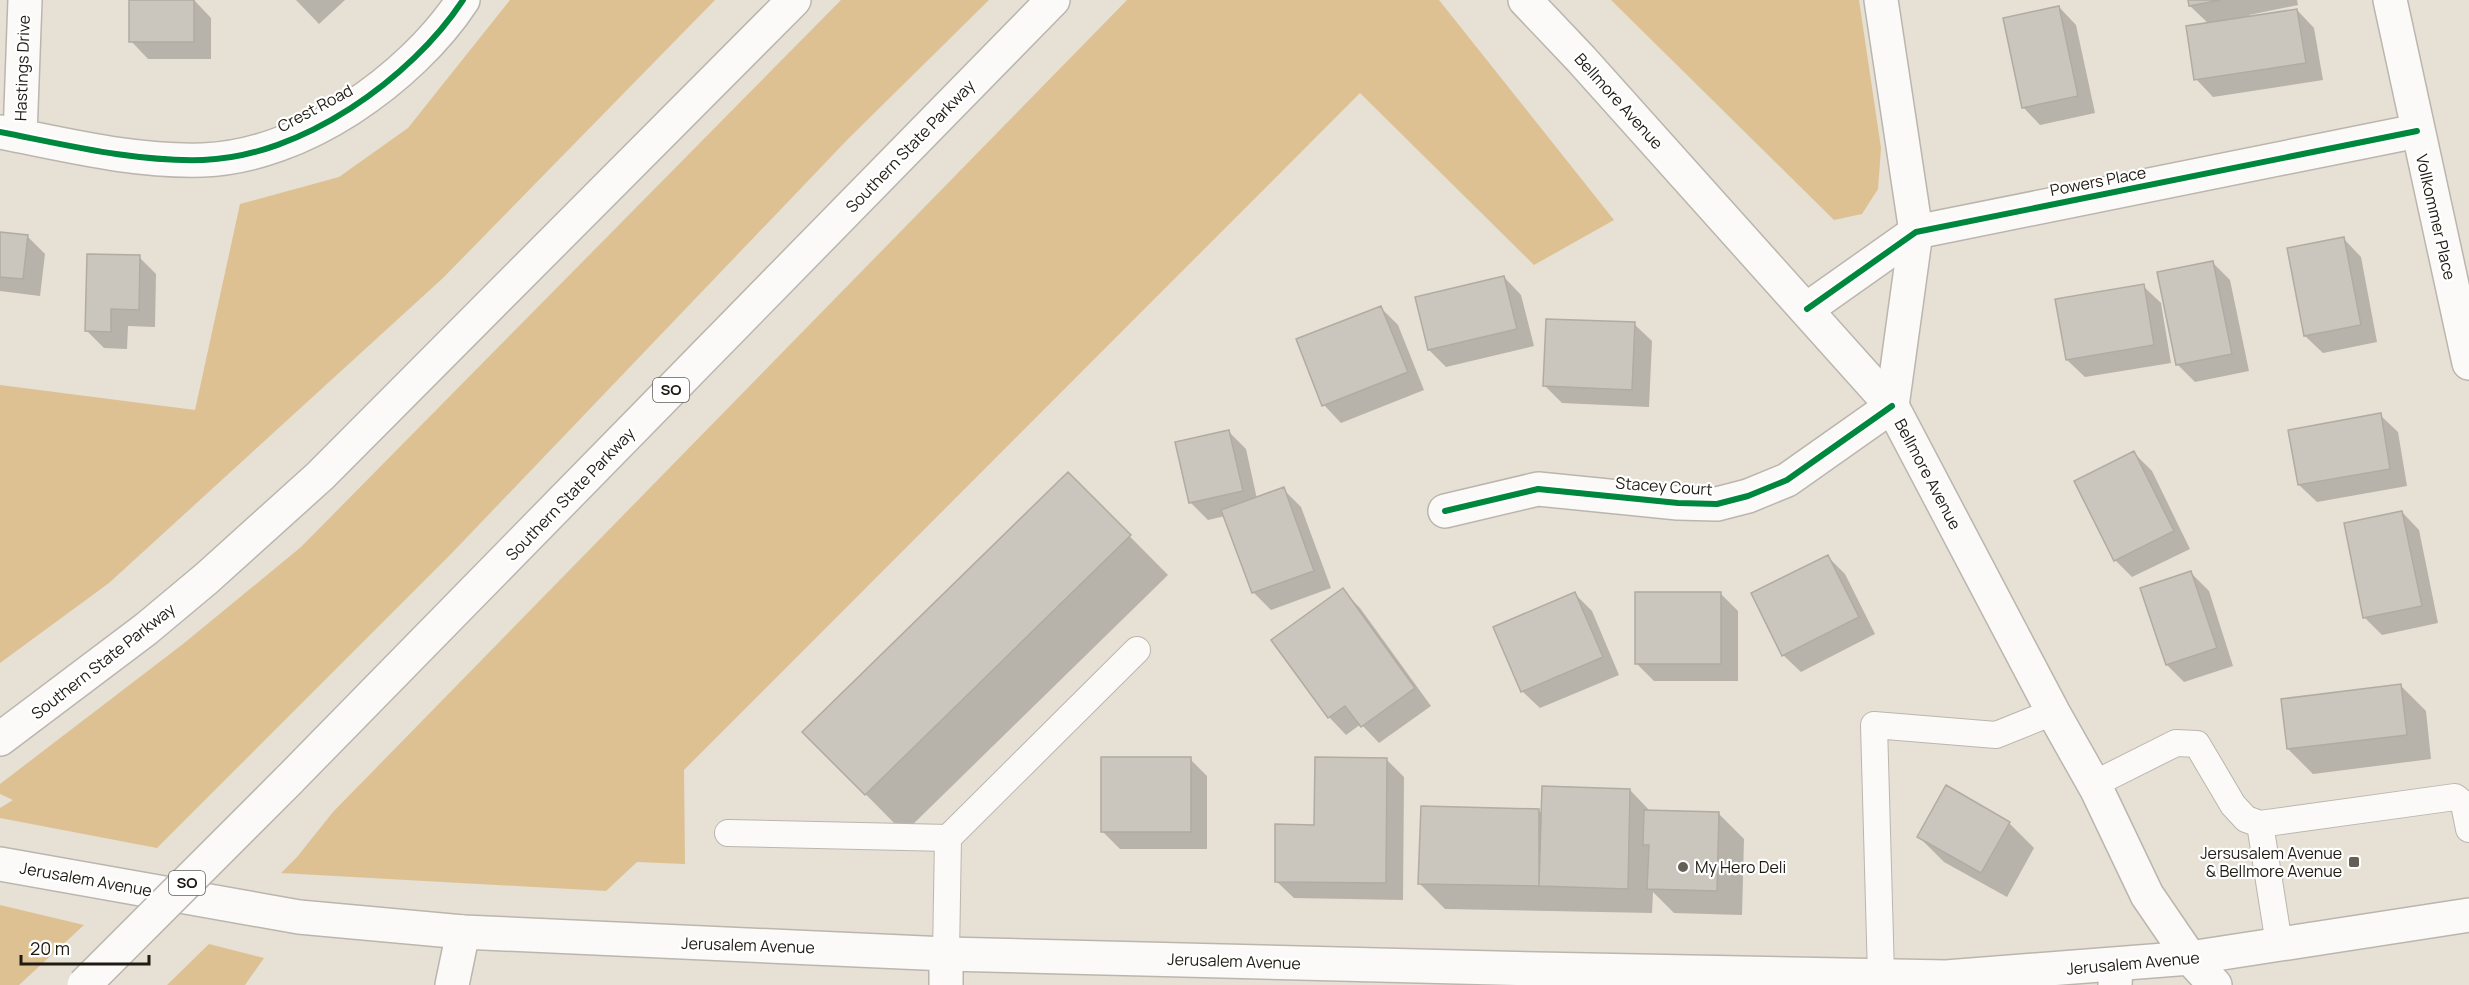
<svg xmlns="http://www.w3.org/2000/svg" width="2469" height="985" font-family="Manrope,sans-serif">
	<style>
		.green { fill: #ddc192 }
		.shadow { fill: #0003 }
		.building { fill: #cbc6bd; stroke: #b0aba3; stroke-width: 1.5 }
		.lines { fill: none; stroke-linecap: round; stroke-linejoin: round }
		.service-casing { stroke: #bbb6ad; stroke-width: 28 }
		.minor-casing { stroke: #bbb6ad; stroke-width: 36 }
		.secondary-casing { stroke: #bbb6ad; stroke-width: 36 }
		.primary-casing { stroke: #bbb6ad; stroke-width: 36 }
		.motorway-casing { stroke: #bbb6ad; stroke-width: 36 }
		.service { stroke: #fbfaf9; stroke-width: 26 }
		.minor { stroke: #fbfaf9; stroke-width: 33 }
		.secondary { stroke: #fbfaf9; stroke-width: 33 }
		.primary { stroke: #fbfaf9; stroke-width: 33 }
		.motorway { stroke: #fbfaf9; stroke-width: 33 }
		.motorway-bridge-casing { stroke: #bbb6ad; stroke-width: 36; stroke-linecap: butt }
		.motorway-bridge { stroke: #fbfaf9; stroke-width: 33 }
		.cycleway-casing { stroke: #fff; stroke-width: 10 }
		.cycleway { stroke: #00873e; stroke-width: 6 }
		.poi-dot { fill: #656057; stroke: #fff; stroke-width: 2 }
		.labels { text-anchor: middle; stroke-width: 4.5; stroke-linejoin: round; paint-order: stroke }
		.shield { fill: #fff; stroke: #625f5a; stroke-width: 1.5 }
		.shield-label { font-size: 15px; font-weight: bold; fill: #1f1b13 }
		.street-label { font-size: 16px; fill: #1f1b13; stroke: #fff }
		.poi-label { font-size: 16px; fill: #1f1b13; stroke: #fff; text-anchor: end }
	</style>
	<rect width="100%" height="100%" fill="#e6e0d5"/>
	<path class="green" d="M510,0h205l-272,278 -334,305 -109,80v-278l195,25 45,-206 99,-27 69,-49z
		M841,0h148l-141,139 -398,416 -293,293 -157,-30v-10l13,-8 -13,-6v-10l183,-140 118,-97z
		M1127,0h312l175,220 -80,45 -174,-172 -676,677 1,94 -48,-2 -31,29 -325,-18 16,-16 36,-45z
		M1611,0h248l22,148 -3,41 -16,25 -28,6z
		M0,905l84,20 -65,60h-19z
		M209,944l55,14 -19,27h-78z"/>
	<path class="shadow" d="M194,0l17,18v41h-63l-17,-18z
		M296,0h49l-26,24z
		M2189,0h108l1,5 -49,10v3l48,-8 17,18 9,52 -110,17 -17,-18 13,-55 -19,-18z
		M2059,7l17,18 19,88 -55,12 -17,-18z
		M0,233l27,3 18,18 -5,42 -40,-5z
		M2344,239l17,18 16,85 -54,11 -18,-17z
		M139,257l17,17 -1,53 -27,-1 -1,23 -23,-1 -17,-17z
		M2212,262l18,18 19,91 -54,11 -17,-17z
		M1504,277l17,18 13,51 -88,21 -17,-17z
		M2143,286l18,17 10,60 -86,14 -18,-17z
		M1381,308l17,17 26,65 -83,33 -17,-18z
		M1634,324l18,17 -3,66 -87,-4 -17,-17z
		M2380,415l18,17 9,54 -90,16 -18,-17z
		M1228,431l18,18 11,50 26,-10 18,18 30,81 -60,22 -17,-17 -29,-77 -17,4 -18,-18z
		M2134,453l18,18 38,78 -58,28 -17,-17z
		M1068,474l100,101 -264,258 -100,-101z
		M2402,512l17,18 19,93 -56,12 -18,-18z
		M1827,556l18,18 30,60 -74,38 -18,-17z
		M2191,573l18,18 24,75 -49,16 -17,-17z
		M1342,590l18,18 71,98 -52,37 -18,-19 -15,11 -17,-18z
		M1720,593l18,18v70h-84l-18,-18z
		M1575,594l17,17 27,64 -79,33 -18,-17z
		M2401,686l25,25 5,48 -118,15 -25,-25z
		M1190,759l17,17v73h-87l-18,-18z
		M1386,759l18,18 -1,123 -109,-2 -18,-17 40,-54z
		M1947,788l62,35 25,25 -27,49 -63,-35 -25,-25z
		M1630,790l21,22 68,2 25,25 -2,76 -68,-2 -21,-21 -1,21 -207,-4 -25,-25 119,-73 4,4z"/>
	<path class="building" d="M129,0h65v42h-65z
		M2188,0h33l-32,6z
		M2059,6l19,90 -56,12 -19,-90z
		M2297,9l9,54 -112,17 -8,-54z
		M0,232l28,3 -5,44 -23,-2z
		M2344,237l17,88 -57,11 -17,-88z
		M87,254l53,1 -1,55 -28,-1v23l-26,-1z
		M2213,261l19,93 -56,11 -19,-93z
		M1504,276l13,53 -89,21 -13,-53z
		M2144,284l10,61 -88,15 -11,-61z
		M1381,306l27,66 -86,34 -26,-67z
		M1546,319l89,3 -3,68 -89,-4z
		M2381,413l9,56 -92,16 -10,-55z
		M1229,430l14,61 -54,12 -14,-61z
		M2134,451l40,80 -60,30 -40,-80z
		M1068,472l63,63 -266,260 -63,-63z
		M1284,487l30,84 -62,22 -31,-83z
		M2402,511l20,95 -59,12 -19,-95z
		M1828,555l31,62 -77,39 -31,-63z
		M2191,571l26,77 -51,17 -26,-77z
		M1343,588l72,100 -54,39 -16,-21 -17,12 -57,-78z
		M1575,592l28,65 -82,35 -28,-65z
		M1635,592h86v72h-86z
		M2401,684l6,51 -120,14 -6,-50z
		M1101,757h90v75h-90z
		M1315,757l72,1 -1,125 -111,-1v-58l39,1z
		M1946,785l64,37 -29,51 -64,-36z
		M1542,786l88,3 -2,100 -89,-3z
		M1421,806l118,3v77l-121,-2z
		M1644,810l75,2 -2,79 -70,-2 2,-44h-6z"/>
	<g class="lines">
		<defs>
			<path id="service" d="M2094,784l82,-41 21,1 36,61 13,14 14,5 195,-27 9,7 5,25
				M2260,824l19,120
				M728,833l220,5 -2,116
				M948,838l189,-188
				M1881,975l-7,-250 122,10 57,-23"/>
			<path id="minor" d="M2390,0l79,363
				M0,132c67,13 134,30 203,28 98,-3 208,-81 260,-160
				M20,136l5,-136
				M1807,309l109,-77 501,-101
				M1445,511l93,-22 140,14 39,1 31,-8 39,-16 105,-74
				M452,985l11,-53
				M946,985v-31
				M2115,985l1,-19"/>
			<path id="secondary" d="M1525,0l56,59 311,347 161,306 44,78 50,105 43,63 25,27"/>
			<path id="primary" d="M0,864l299,53 164,15 483,22 591,15 409,8 244,-19 279,-43"/>
			<path id="motorway" d="M1881,0l35,232 -24,174
				M0,739l146,-110 61,-51 113,-102 474,-476
				M289,780l764,-780"/>
		</defs>
		<use href="#service" class="service-casing"/>
		<use href="#minor" class="minor-casing"/>
		<use href="#secondary" class="secondary-casing"/>
		<use href="#primary" class="primary-casing"/>
		<use href="#motorway" class="motorway-casing"/>
		<use href="#service" class="service"/>
		<use href="#minor" class="minor"/>
		<use href="#secondary" class="secondary"/>
		<use href="#primary" class="primary"/>
		<use href="#motorway" class="motorway"/>
		<defs>
			<path id="motorway-bridge" d="M84,985l205,-205"/>
		</defs>
		<use href="#motorway-bridge" class="motorway-bridge-casing"/>
		<use href="#motorway-bridge" class="motorway-bridge"/>
		<defs>
			<path id="cycleway" d="M0,132c67,13 134,30 203,28 98,-3 208,-81 260,-160
				M1807,309l109,-77 501,-101
				M1445,511l93,-22 140,14 39,1 31,-8 39,-16 105,-74"/>
		</defs>
		<use href="#cycleway" class="cycleway-casing"/>
		<use href="#cycleway" class="cycleway"/>
	</g>
	<g class="poi-dot">
		<rect x="2348" y="856" width="12" height="12" rx="3"/>
		<circle cx="1683" cy="867" r="6"/>
	</g>
	<g class="labels">
		<g class="shield">
			<rect x="653" y="378" width="36" height="24" rx="4.5"/>
			<rect x="169" y="871" width="36" height="24" rx="4.5"/>
		</g>
		<g class="shield-label">
			<text x="671" y="395">SO</text>
			<text x="187" y="888">SO</text>
		</g>
		<g class="street-label">
			<text transform="translate(22 68) rotate(-88)" y="6">Hastings Drive</text>
			<text transform="translate(1619 101) rotate(48)" y="6">Bellmore Avenue</text>
			<text transform="translate(315 108) rotate(-28)" y="6">Crest Road</text>
			<text transform="translate(910 146) rotate(-46)" y="6">Southern State Parkway</text>
			<text transform="translate(2098 181) rotate(-11)" y="6">Powers Place</text>
			<text transform="translate(2436 217) rotate(77)" y="6">Vollkommer Place</text>
			<text transform="translate(1928 474) rotate(62)" y="6">Bellmore Avenue</text>
			<text transform="translate(1664 486) rotate(4)" y="6">Stacey Court</text>
			<text transform="translate(570 494) rotate(-46)" y="6">Southern State Parkway</text>
			<text transform="translate(103 661) rotate(-38)" y="6">Southern State Parkway</text>
			<text transform="translate(86 879) rotate(10)" y="6">Jerusalem Avenue</text>
			<text transform="translate(748 945) rotate(2)" y="6">Jerusalem Avenue</text>
			<text transform="translate(1234 961) rotate(2)" y="6">Jerusalem Avenue</text>
			<text transform="translate(2133 963) rotate(-5)" y="6">Jerusalem Avenue</text>
		</g>
		<g class="poi-label">
			<text x="2342" y="859">Jersusalem Avenue<tspan x="2342" dy="18">&amp; Bellmore Avenue</tspan></text>
			<text x="1695" y="873" text-anchor="start">My Hero Deli</text>
		</g>
	</g>
	<path d="M21 955v9h128v-9" fill="none" stroke="#1f1b13" stroke-width="3"/>
	<text x="30" y="955" font-size="18" fill="#1f1b13" stroke="#ffffff" stroke-width="4.5" paint-order="stroke">20 m</text>
</svg>
